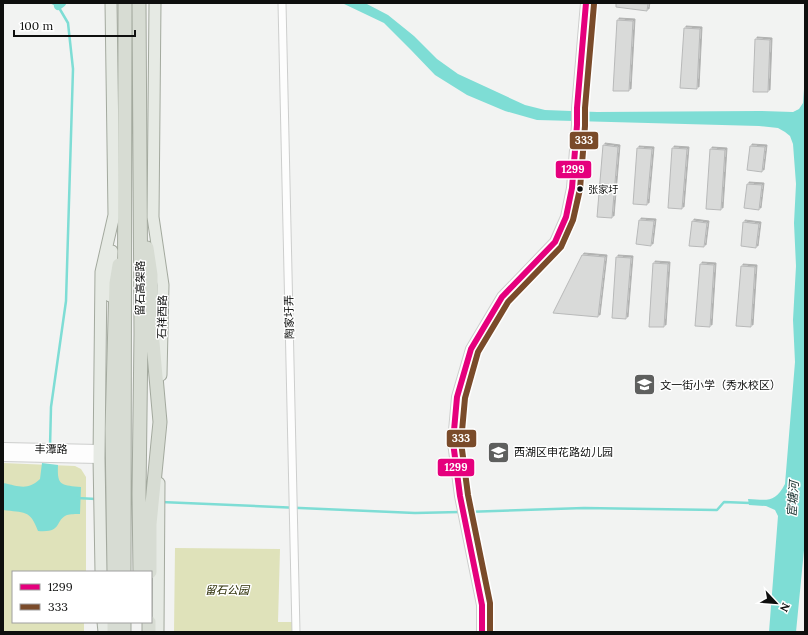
<svg xmlns="http://www.w3.org/2000/svg" width="808" height="635" font-family="Lora,'Noto Sans SC',serif">
	<style>
		.green { fill: #dfe2ba }
		.water { fill: #7eddd5 }
		.lines { fill: none; stroke-linecap: round; stroke-linejoin: round }
		.stream { stroke: #7eddd5; stroke-width: 2.5 }
		.canal { stroke: #7eddd5; stroke-width: 8 }
		.building { fill: #d9dad9; stroke: #b8b9b9; filter: url(#shadow) }
		.street-casing { stroke: #cdcecd; stroke-width: 9 }
		.secondary-casing { stroke: #cdcecd; stroke-width: 12 }
		.primary-casing { stroke: #a3a99e; stroke-width: 13 }
		.highway-casing { stroke: #a3a99e; stroke-width: 15 }
		.street { stroke: #fdfdfd; stroke-width: 7 }
		.secondary { stroke: #fdfdfd; stroke-width: 10 }
		.primary { stroke: #e6eae4; stroke-width: 11 }
		.highway { stroke: #d7dcd3; stroke-width: 13 }
		.bus-1-casing { stroke: #fff; stroke-width: 9 }
		.bus-2-casing { stroke: #fff; stroke-width: 9 }
		.bus-1 { stroke: #e5007d; stroke-width: 6 }
		.bus-2 { stroke: #7a4b2a; stroke-width: 6 }
		.bus-dot { fill: #0e0f0e; stroke: #fff; stroke-width: 1.5 }
		.labels { text-anchor: middle; stroke-width: 3; stroke-linejoin: round; paint-order: stroke }
		.bus-label { font-size: 10px; fill: #0e0f0e; stroke: #fff; text-anchor: start }
		.street-label { font-size: 11px; fill: #0e0f0e; stroke: #fff }
		.poi-label { font-size: 11px; fill: #0e0f0e; stroke: #fff; text-anchor: start }
		.park-label { font-size: 11px; font-style: italic; fill: #2c2e06; stroke: #fff }
		.water-label { font-size: 12px; font-style: italic; fill: #1e3533; stroke: #fff }
		.line-badge { stroke: #fff; stroke-width: 1.5 }
		.badge-label { font-size: 11px; text-anchor: middle; font-weight: bold; fill: #fff }
	</style>
	<defs>
		<filter id="shadow"><feDropShadow dx="2" dy="-2" stdDeviation="0" flood-color="#0004"/></filter>
	</defs>
	<rect width="100%" height="100%" fill="#f2f3f2"/>
	<path class="green" d="M3,463l72,3 6,3 5,8v95h-73v50h71v10h-81z
		M175,548l105,1 -2,73h17v10h-121z"/>
	<path class="water" d="M342,3h23l23,12 26,21 23,23 21,15 67,31 20,5 52,2 163,-1 33,1 6,-3 4,-6 2,-28v465l-9,92h-27l9,-116 -3,-6 -9,-4 -17,-1 -1,-6c20,1 27,4 37,-15l10,-122 -2,-42 3,-54 -2,-43 2,-39 -3,-40 -3,-8 -5,-4 -7,-4 -19,-2 -222,-6 -32,-9 -38,-16 -32,-20 -24,-25 -27,-27z
		M42,463l16,2c-1,21 3,20 23,22l-1,27c-4,0 -10,0 -13,1 -13,6 -4,18 -29,16 -8,-22 -14,-18 -35,-21v-27c16,3 24,8 37,-4z"/>
	<g class="lines">
		<path class="stream" d="M50,447l1,-40 15,-106 7,-232 -5,-46 -10,-17 -6,-3
			M77,498l19,1
			M161,502l254,11 45,-1
			M465,512l119,-4 133,2 7,-8 26,1"/>
		<path class="canal" d="M58,6l4,-3"/>
	</g>
	<path class="building" d="M616,3l32,1 -1,7 -31,-4z
		M617,20l16,1 -4,70h-16z
		M684,28l16,1 -3,60 -17,-1z
		M755,39l15,1 -2,52h-15z
		M603,145l15,2 -6,71 -15,-1z
		M750,146l15,1 -3,25 -15,-2z
		M637,148l15,1 -5,56 -14,-1z
		M672,148l15,1 -5,60 -14,-1z
		M710,149l15,1 -4,60 -15,-1z
		M747,184l15,1 -3,25 -15,-2z
		M639,220l15,1 -3,25 -15,-2z
		M692,221l15,2 -3,24 -15,-1z
		M743,222l16,2 -3,24 -15,-2z
		M582,255l23,2 -7,60 -45,-4z
		M616,257l15,1 -5,61 -14,-1z
		M653,263l15,1 -4,63h-15z
		M700,264l14,1 -4,62 -15,-1z
		M741,266l14,1 -4,60 -15,-1z"/>
	<g class="lines">
		<defs>
			<path id="street" d="M282,3l14,629"/>
			<path id="secondary" d="M3,448l96,2
				M3,456l96,2
				M482,632v-27l-22,-109 -7,-54 4,-45 14,-48 31,-52 53,-55 11,-25 6,-29 5,-63v-17l9,-105"/>
			<path id="primary" d="M155,3l-2,214 10,68 -2,90
				M110,296l2,-45
				M101,572l-2,-114 2,-186 13,-57 -3,-212
				M103,622l1,10
				M158,632l1,-149"/>
			<path id="highway" d="M139,3l2,331 -2,160 1,78
				M147,248l4,27v45l9,102 -10,102v48
				M114,572l-2,-143 4,-146 3,-18
				M124,572l1,-569
				M114,622v10
				M124,632v-10
				M149,632v-10"/>
		</defs>
		<use href="#street" class="street-casing"/>
		<use href="#secondary" class="secondary-casing"/>
		<use href="#primary" class="primary-casing"/>
		<use href="#highway" class="highway-casing"/>
		<use href="#street" class="street"/>
		<use href="#secondary" class="secondary"/>
		<use href="#primary" class="primary"/>
		<use href="#highway" class="highway"/>
		<defs>
			<path id="bus-1" d="M482,632v-27l-22,-109 -7,-54 4,-45 14,-48 31,-52 53,-55 11,-25 6,-29 5,-63v-17l9,-105"/>
			<path id="bus-2" d="M490,632v-29l-22,-108 -7,-53 4,-44 13,-46 30,-50 53,-55 12,-27 7,-31 5,-63v-18l9,-104"/>
		</defs>
		<use href="#bus-1" class="bus-1-casing"/>
		<use href="#bus-2" class="bus-2-casing"/>
		<use href="#bus-1" class="bus-1"/>
		<use href="#bus-2" class="bus-2"/>
	</g>
	<defs>
		<symbol id="school-square" viewBox="-11 -11 22 22"><rect x="-9" y="-9" width="18" height="18" rx="4" fill="#5e5f5e" stroke="#fff"/><path d="M0-5L7-2L0 1L-7-2ZM-4 1L0 2.5L4 1V4Q0 6-4 4Z" fill="#fff"/></symbol>
	</defs>
	<g fill-rule="evenodd">
		<use href="#school-square" x="632" y="372" width="25" height="25"/>
		<use href="#school-square" x="486" y="440" width="25" height="25"/>
	</g>
	<circle class="bus-dot" cx="580" cy="189" r="3.5"/>
	<g class="labels">
		<g class="bus-label">
			<text x="588" y="193">张家圩</text>
		</g>
		<g class="street-label">
			<text transform="translate(140 288) rotate(-90)" y="4">留石高架路</text>
			<text transform="translate(162 317) rotate(-89)" y="4">石祥西路</text>
			<text transform="translate(289 317) rotate(-91)" y="4">陶家圩弄</text>
			<text transform="translate(51 449) rotate(1)" y="4">丰潭路</text>
		</g>
		<g class="poi-label">
			<text x="660" y="389">文一街小学（秀水校区）</text>
			<text x="514" y="456">西湖区申花路幼儿园</text>
		</g>
		<g class="park-label">
			<text x="227" y="594">留石公园</text>
		</g>
		<g class="water-label">
			<text transform="translate(793 499) rotate(-86)" y="4">宦塘河</text>
		</g>
	</g>
	<g class="line-badge">
		<rect x="569" y="131" width="30" height="19" rx="4" fill="#7a4b2a"/>
		<rect x="555" y="160" width="37" height="19" rx="4" fill="#e5007d"/>
		<rect x="446" y="429" width="31" height="19" rx="4" fill="#7a4b2a"/>
		<rect x="437" y="458" width="38" height="19" rx="4" fill="#e5007d"/>
	</g>
	<g class="badge-label">
		<text x="584" y="144">333</text>
		<text x="573" y="173">1299</text>
		<text x="461" y="442">333</text>
		<text x="456" y="471">1299</text>
	</g>
	<rect width="808" height="635" fill="none" stroke="#0e0f0e" stroke-width="8"/>
	<rect x="12" y="571" width="140" height="52" fill="#ffffff" stroke="#9f9f9f"/>
	<rect x="20" y="584" width="20" height="6" fill="#e5007d" stroke="#9f9f9f"/>
	<text x="48" y="591" font-size="12" fill="#0e0f0e">1299</text>
	<rect x="20" y="604" width="20" height="6" fill="#7a4b2a" stroke="#9f9f9f"/>
	<text x="48" y="611" font-size="12" fill="#0e0f0e">333</text>
	<g transform="translate(776 603) rotate(116)" stroke="#ffffff" stroke-width="3" paint-order="stroke">
	<path d="M0-3L7 15L0 10L-7 15Z" fill="#0e0f0e"/>
	<text y="-6" font-size="11" font-weight="bold" text-anchor="middle" fill="#0e0f0e">N</text>
	</g>
	<path d="M14 30v6h121v-6" fill="none" stroke="#0e0f0e" stroke-width="2"/>
	<text x="20" y="30" font-size="12" fill="#0e0f0e" stroke="#ffffff" stroke-width="3" paint-order="stroke">100 m</text>
</svg>
